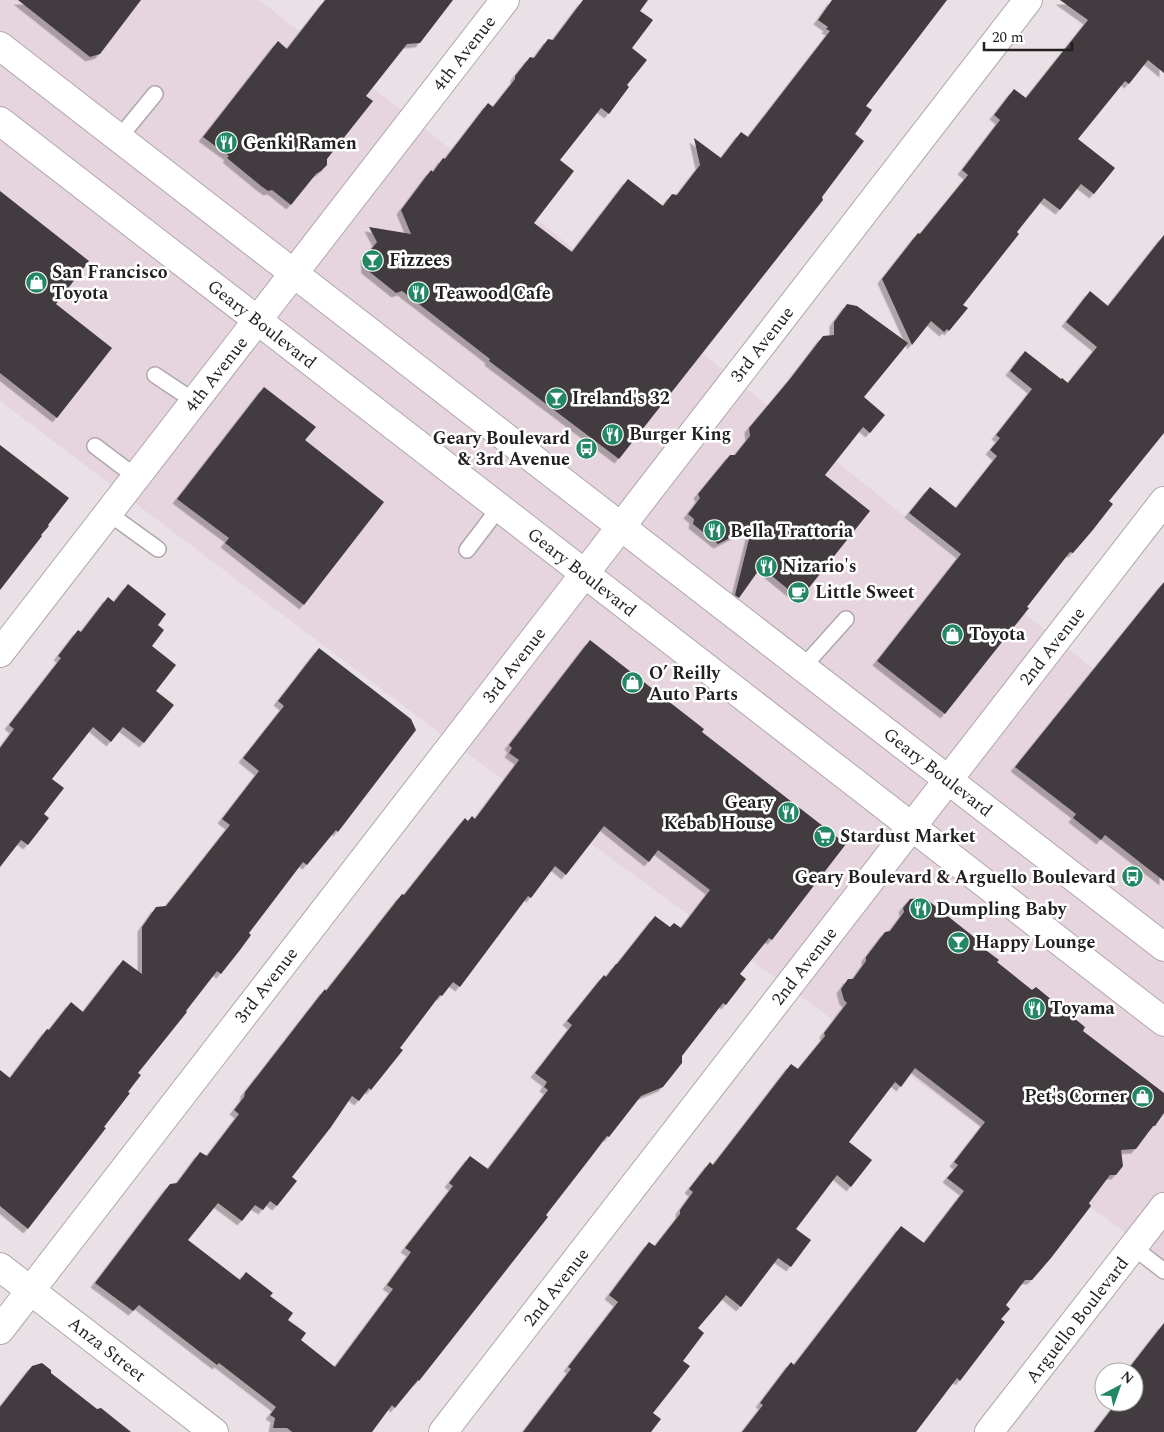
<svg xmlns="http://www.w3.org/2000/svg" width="1164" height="1432" font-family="Spectral,serif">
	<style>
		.built { fill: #e6d5de }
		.building { fill: #423b3f; fill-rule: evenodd; filter: url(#shadow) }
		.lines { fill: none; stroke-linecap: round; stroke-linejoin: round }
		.service-casing { stroke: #b0a7ac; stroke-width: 18 }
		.minor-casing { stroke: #b0a7ac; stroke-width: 30 }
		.tertiary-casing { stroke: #b0a7ac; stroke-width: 30 }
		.primary-casing { stroke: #b0a7ac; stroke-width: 30 }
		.service { stroke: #fff; stroke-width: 15 }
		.minor { stroke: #fff; stroke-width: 28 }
		.tertiary { stroke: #fff; stroke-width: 28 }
		.primary { stroke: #fff; stroke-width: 28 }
		.labels { text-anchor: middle; stroke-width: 5; stroke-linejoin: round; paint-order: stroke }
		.street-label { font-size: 18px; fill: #221f21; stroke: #fff }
		.poi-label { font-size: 18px; font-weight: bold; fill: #221f21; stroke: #fff; text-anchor: start }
	</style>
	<defs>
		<filter id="shadow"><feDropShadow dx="-4.5" dy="4.5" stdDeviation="0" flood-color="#0004"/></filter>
	</defs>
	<rect width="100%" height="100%" fill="#eae1e6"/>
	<path class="built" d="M0,0h259l154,119 751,607v535l-718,-523 -446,-337z"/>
	<path class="building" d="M18,0h123l-41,54 -10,3z
		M325,0h128l-33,43 -13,1 -41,52 7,5 -46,58v6l-6,6 -5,3 -25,31 -19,-15 -4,1 -7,-5 -34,-28 2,-2 -26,-19 75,-96 9,8z
		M583,0h65l-8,11 13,9 -21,28 15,12 -20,25 2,2 -20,27 -8,-6 -41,52 14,11 -40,52 38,29 56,-73 35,27 9,-12 5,1 23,-30 -6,-27 27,20 20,-26 7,5 82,-106 -4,-2 2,-2 -10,-7 14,-20h115l-81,106 6,4 -17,24 9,7 -42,56 1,3 -204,259 -130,-98 1,-2 -88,-68 -6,2 -30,-24 -1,-12 12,-15 -8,-15 42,7 -10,-24 30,-40 2,2 10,-14 2,1 43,-56 5,4 22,-28v-3l15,-19 4,1 14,-19 5,1z
		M1060,0h104v73l-16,-13 -19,24 -4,-3 -47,58 37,29 -21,26 -13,-10 -21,26 -16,-12 -27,34 2,2 -56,71 5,3 -19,23 -2,-2 -3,3 -13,-11 -19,24 -30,-66 36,-46 2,1 48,-59 -6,-5 38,-50 -6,-5 20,-26 12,9 62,-78z
		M0,191l89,70 -33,43 56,44 -55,70 -57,-45z
		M1164,235v198l-55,68 4,3 -21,27 -19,22 -3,-1 -22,28 -21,27 2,1 -84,106 -68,-53 84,-107 -52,-41 21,-26 26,21 41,-52 -7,-6 10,-12 -4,-3 36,-46 -22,-18 15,-20 36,28 1,-1 6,5 29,-36 -31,-25 24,-31 18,15z
		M847,304l10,2 51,37 -44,54 21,18 -15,18 -7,-6 -38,48 45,36 -70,88 -39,-32 -22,31 -4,-3 17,-68 -34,17 -25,-20 1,-5 -6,-5 12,-16 -2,-4 32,-39h5l15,-19 -1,-8 41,-49 33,-43 11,-1v-13z
		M264,387l52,40 -11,13 79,62 -80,103 -79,-62 4,-5 -52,-39z
		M0,445l69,53 -21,27 1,1 -8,9 1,1 -42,54z
		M1164,582v299l-59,-46 -4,5 -28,-22 3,-4 -61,-47z
		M128,584l38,30 -8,11 6,5 -12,16 24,19 -20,26 18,14 -30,38 -21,-16 -12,15 -18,-15 -41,52 12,9 -20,26 5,4 -21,27 -7,-5 -21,27v-119l14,-19 -5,-4 52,-67 -3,-2 20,-26 3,2 27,-35 6,5z
		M590,640l114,89 -2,3 144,112 -74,96 -3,-2 -29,36 6,5 -20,26 -3,-2 -41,53v7l-19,24 -22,9 -32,41 -2,-1 -19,25 -42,54 2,2 -129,164 -1,-1 -23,28 -3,-3 -20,27h-80l-5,-4h-14l2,-10 -5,-3 6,-8 -57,-44 -2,2 -78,-60 -6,6 -38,-28 75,-99 7,-1 23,-31 7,4 32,-42 -5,-4 10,-13 1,-5 80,-103 1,2 76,-97 2,1 61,-77 3,3 4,-5 3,3 44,-59 -10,-7 3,-5 -3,-3zM604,826l45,36 9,-12 52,40 -29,38 -7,-5 -4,4 -15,-11 -38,48h-1l-10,13 -2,-2 -37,46 5,4 -37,48 12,9 -3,5 4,3 -60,79 -18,-13 -21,27 4,3 -48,62 6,4 -24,33 6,4 -58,78 -34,-27 5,-7 -18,-13 5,-7 -23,-17 3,-3 -27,-21 -6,8 -52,-40 30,-37 24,18 13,-16 8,5 7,-9 7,5 20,-25 -5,-4 39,-50 21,-31 7,5 10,-13 2,2 32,-40 -3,-2 40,-53 2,1 11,-14 7,5 68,-91 3,2 24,-32 11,9z
		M319,648l92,71 5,11 -78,102 -2,-2 -29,35 -4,-3 -54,71 2,2 -11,15 -19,24 -4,-3 -31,40 1,1 -49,61 3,2 -13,17 2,1 -26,34 2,1 -78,101 -28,-23v-136l10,8 37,-49 2,1 22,-28 12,10 40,-52 19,14v-47l14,-20 10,-1 64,-81 -8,-6 37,-48 -16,-13 41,-52 -6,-5z
		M925,898l54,43v4l20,15 -2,2 35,28 4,-3 49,40 -2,4 81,62v20l-9,13h-2l-17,23 -15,1 2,16 -7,9h-6l-21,28 2,3 -40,52 -19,22h-7l-19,25 4,4 -9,10 4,3 -45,59 -3,-3 -41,54h-174l21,-27 -3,-2 31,-41 3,3 107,-139 23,17 40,-52 -17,-13 11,-13 -4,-3 31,-40 -70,-54 -14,19 -6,-5 -46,60 23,18 -21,27 -14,-12 -41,54 15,11 -20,27 -13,-9 -37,49 -15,-12 -28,33 6,5 -21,28 7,5 -37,47 8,6 -10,13h-128l48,-63 -3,-2 50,-65 -9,-7 9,-12 31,-41 6,4 25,-32v-4l13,-18 -4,-3 21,-27 3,3 78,-101 7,5 27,-33 -1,-3 23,-30 -3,-3 -3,-11 7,-10h5l13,-18v-4l19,-25 5,-1 14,-19 -1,-4 7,-9z
		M1164,1323v109h-70l23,-30h17v-30h-8z
		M42,1363l9,7v3l46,36 4,-1 30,24h-131v-25l32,-41z"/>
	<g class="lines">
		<defs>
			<path id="service" d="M119,138l36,-44
				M155,375l39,26
				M95,446l41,31
				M108,513l50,36
				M467,550l32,-42
				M803,667l43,-48
				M1133,1247l31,24"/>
			<path id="minor" d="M0,653l505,-653
				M0,1267l214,165
				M0,1330l1028,-1330
				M443,1432l721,-931"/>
			<path id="tertiary" d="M989,1432l175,-225"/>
			<path id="primary" d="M0,46l1164,901
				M0,121l1164,901"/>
		</defs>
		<use href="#service" class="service-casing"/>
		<use href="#minor" class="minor-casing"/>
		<use href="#tertiary" class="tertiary-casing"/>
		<use href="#primary" class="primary-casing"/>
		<use href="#service" class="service"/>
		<use href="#minor" class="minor"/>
		<use href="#tertiary" class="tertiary"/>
		<use href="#primary" class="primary"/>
	</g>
	<defs>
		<symbol id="restaurant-disc" viewBox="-11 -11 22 22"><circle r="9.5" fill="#228762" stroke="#fff"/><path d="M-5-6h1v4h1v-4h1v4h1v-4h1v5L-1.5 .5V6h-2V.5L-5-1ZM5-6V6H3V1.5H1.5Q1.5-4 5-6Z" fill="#fff"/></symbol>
		<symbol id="bar-disc" viewBox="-11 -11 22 22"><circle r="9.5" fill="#228762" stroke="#fff"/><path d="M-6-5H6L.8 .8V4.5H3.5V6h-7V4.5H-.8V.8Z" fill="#fff"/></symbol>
		<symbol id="shop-disc" viewBox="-11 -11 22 22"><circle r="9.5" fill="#228762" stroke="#fff"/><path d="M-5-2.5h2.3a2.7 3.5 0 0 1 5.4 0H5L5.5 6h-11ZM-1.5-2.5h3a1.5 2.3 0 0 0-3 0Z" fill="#fff"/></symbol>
		<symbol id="bus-disc" viewBox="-11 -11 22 22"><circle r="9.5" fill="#228762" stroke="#fff"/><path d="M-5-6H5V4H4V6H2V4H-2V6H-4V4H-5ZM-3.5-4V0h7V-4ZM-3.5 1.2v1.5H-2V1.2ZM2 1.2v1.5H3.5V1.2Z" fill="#fff"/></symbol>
		<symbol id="cafe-disc" viewBox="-11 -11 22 22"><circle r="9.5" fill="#228762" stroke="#fff"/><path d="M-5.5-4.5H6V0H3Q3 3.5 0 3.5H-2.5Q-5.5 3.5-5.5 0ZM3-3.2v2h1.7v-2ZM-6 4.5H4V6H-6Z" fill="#fff"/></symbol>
		<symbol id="supermarket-disc" viewBox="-11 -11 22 22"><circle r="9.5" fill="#228762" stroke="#fff"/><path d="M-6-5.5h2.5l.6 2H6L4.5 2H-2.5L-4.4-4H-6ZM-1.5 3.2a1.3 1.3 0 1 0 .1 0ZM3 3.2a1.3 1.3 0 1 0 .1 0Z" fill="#fff"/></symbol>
	</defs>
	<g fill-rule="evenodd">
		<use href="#restaurant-disc" x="214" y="130" width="25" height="25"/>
		<use href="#bar-disc" x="360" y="248" width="25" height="25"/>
		<use href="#shop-disc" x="24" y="270" width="25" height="25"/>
		<use href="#restaurant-disc" x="406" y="280" width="25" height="25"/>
		<use href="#bar-disc" x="544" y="386" width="25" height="25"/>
		<use href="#restaurant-disc" x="600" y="422" width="25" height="25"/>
		<use href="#bus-disc" x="574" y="436" width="25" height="25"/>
		<use href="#restaurant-disc" x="702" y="518" width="25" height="25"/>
		<use href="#restaurant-disc" x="754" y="554" width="25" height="25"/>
		<use href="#cafe-disc" x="786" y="580" width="25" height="25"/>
		<use href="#shop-disc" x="940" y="622" width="25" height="25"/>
		<use href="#shop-disc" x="620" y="670" width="25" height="25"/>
		<use href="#restaurant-disc" x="776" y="800" width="25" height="25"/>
		<use href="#supermarket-disc" x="812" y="824" width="25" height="25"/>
		<use href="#bus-disc" x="1120" y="864" width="25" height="25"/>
		<use href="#restaurant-disc" x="908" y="896" width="25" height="25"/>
		<use href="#bar-disc" x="946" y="930" width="25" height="25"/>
		<use href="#restaurant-disc" x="1022" y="996" width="25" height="25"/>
		<use href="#shop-disc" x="1130" y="1084" width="25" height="25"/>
	</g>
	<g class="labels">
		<g class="street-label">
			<text transform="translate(464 53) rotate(-52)" y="6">4th Avenue</text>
			<text transform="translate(262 324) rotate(38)" y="6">Geary Boulevard</text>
			<text transform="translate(762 344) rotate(-52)" y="6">3rd Avenue</text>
			<text transform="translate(216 374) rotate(-52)" y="6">4th Avenue</text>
			<text transform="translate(582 572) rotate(38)" y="6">Geary Boulevard</text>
			<text transform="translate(1052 646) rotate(-52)" y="6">2nd Avenue</text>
			<text transform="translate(514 665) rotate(-52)" y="6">3rd Avenue</text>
			<text transform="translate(938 772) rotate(38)" y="6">Geary Boulevard</text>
			<text transform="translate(804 966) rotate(-52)" y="6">2nd Avenue</text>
			<text transform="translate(266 985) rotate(-52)" y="6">3rd Avenue</text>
			<text transform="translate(556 1287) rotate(-52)" y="6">2nd Avenue</text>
			<text transform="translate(1077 1320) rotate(-52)" y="6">Arguello Boulevard</text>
			<text transform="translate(107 1349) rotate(38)" y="6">Anza Street</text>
		</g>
		<g class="poi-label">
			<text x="243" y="149">Genki Ramen</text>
			<text x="389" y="266">Fizzees</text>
			<text x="52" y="278">San Francisco<tspan x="52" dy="21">Toyota</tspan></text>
			<text x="435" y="299">Teawood Cafe</text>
			<text x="572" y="404">Ireland's 32</text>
			<text x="629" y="440">Burger King</text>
			<text x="570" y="444" text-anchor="end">Geary Boulevard<tspan x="570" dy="21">&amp; 3rd Avenue</tspan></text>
			<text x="730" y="537">Bella Trattoria</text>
			<text x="782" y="572">Nizario's</text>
			<text x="815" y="598">Little Sweet</text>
			<text x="969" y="640">Toyota</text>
			<text x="649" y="679">O’ Reilly<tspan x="649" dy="21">Auto Parts</tspan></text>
			<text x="773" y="808" text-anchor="end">Geary<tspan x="773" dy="21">Kebab House</tspan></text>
			<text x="840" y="842">Stardust Market</text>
			<text x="1116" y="883" text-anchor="end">Geary Boulevard &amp; Arguello Boulevard</text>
			<text x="936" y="915">Dumpling Baby</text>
			<text x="975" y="948">Happy Lounge</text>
			<text x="1050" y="1014">Toyama</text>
			<text x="1127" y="1102" text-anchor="end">Pet's Corner</text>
		</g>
	</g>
	<g transform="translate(1119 1387) rotate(41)"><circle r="24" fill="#ffffff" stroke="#a7a5a6"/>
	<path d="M0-4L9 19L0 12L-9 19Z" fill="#228762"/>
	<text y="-8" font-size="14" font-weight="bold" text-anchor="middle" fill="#221f21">N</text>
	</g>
	<path d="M984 42v8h88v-8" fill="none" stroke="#221f21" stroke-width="2.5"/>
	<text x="992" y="42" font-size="15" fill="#221f21" stroke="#ffffff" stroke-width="4" paint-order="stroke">20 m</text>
</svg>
